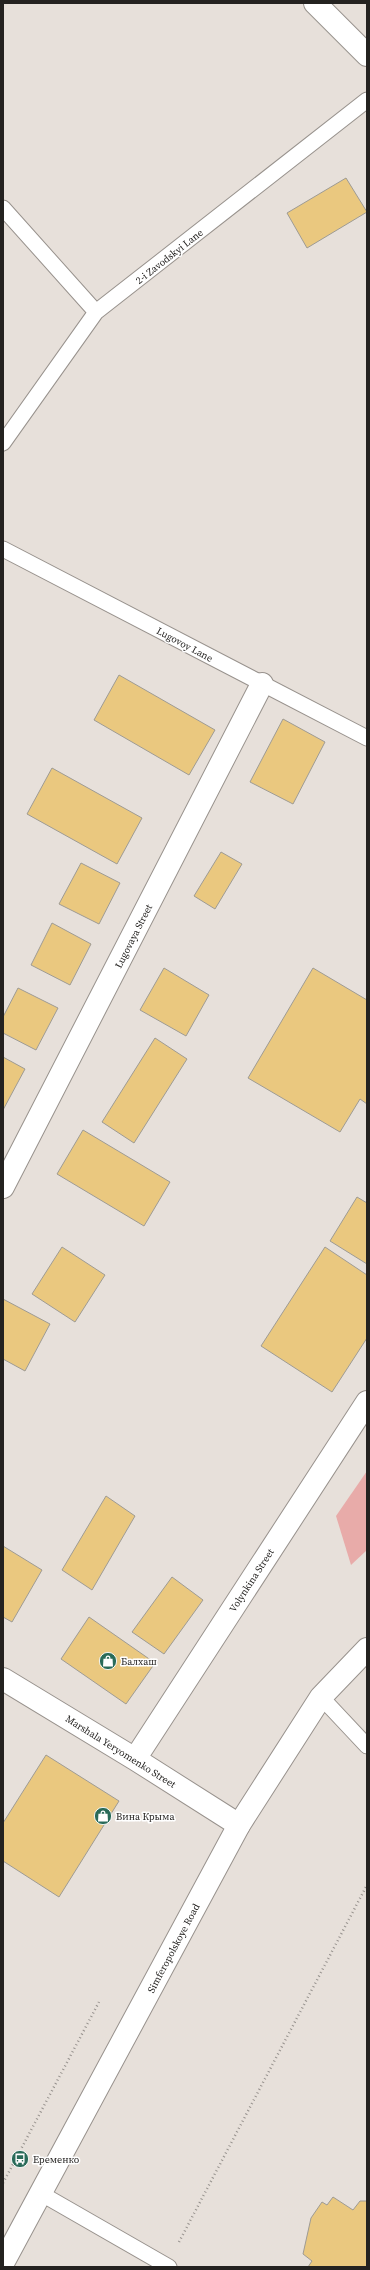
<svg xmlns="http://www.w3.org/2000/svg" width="370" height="2270" font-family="'Source Serif 4',serif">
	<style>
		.green { fill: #e8aba9 }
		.building { fill: #eac87f; stroke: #9e9b94 }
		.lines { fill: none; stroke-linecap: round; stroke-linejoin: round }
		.lane-casing { stroke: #98928d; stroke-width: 17 }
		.street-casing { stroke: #98928d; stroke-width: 24 }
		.secondary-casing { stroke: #98928d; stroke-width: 24 }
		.path { stroke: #97928e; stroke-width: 2.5; stroke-dasharray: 1 3; stroke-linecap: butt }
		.lane { stroke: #fff; stroke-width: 15 }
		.street { stroke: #fff; stroke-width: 22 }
		.secondary { stroke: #fff; stroke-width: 22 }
		.labels { text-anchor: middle; stroke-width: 3; stroke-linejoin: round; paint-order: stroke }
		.street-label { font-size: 10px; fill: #242220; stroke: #fff }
		.poi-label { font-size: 10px; fill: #242220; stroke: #fff; text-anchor: start }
	</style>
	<rect width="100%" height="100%" fill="#e7e0da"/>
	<path class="green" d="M367,1471v79l-16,15 -15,-49z"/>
	<path class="building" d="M346,178l21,34 -60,36 -20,-35z
		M119,675l96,55 -26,45 -95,-55z
		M283,719l42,23 -32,62 -43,-22z
		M52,768l90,50 -25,46 -90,-50z
		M221,852l21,12 -27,45 -21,-13z
		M81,863l39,20 -21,41 -40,-20z
		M52,923l39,21 -21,41 -39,-20z
		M164,968l45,27 -23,41 -46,-26z
		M313,968l54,32v104l-7,-5 -20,33 -92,-54z
		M18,988l40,20 -22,42 -33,-17v-16z
		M155,1038l32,21 -53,84 -32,-21z
		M3,1057l22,12 -22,41z
		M83,1130l87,52 -26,44 -87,-52z
		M357,1197l10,6v61l-37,-23z
		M62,1247l43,28 -30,47 -43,-28z
		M325,1247l42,28v63l-35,54 -71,-46z
		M3,1299l47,25 -25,47 -22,-12z
		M106,1496l29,20 -43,74 -30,-20z
		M3,1546l39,24 -30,52 -9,-5z
		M172,1577l31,23 -39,54 -32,-22z
		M89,1617l66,46 -29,41 -65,-45z
		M46,1755l73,46 -60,96 -56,-36v-38z
		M333,2197l20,13 7,-9h7v66h-59l4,-6 -9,-7 8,-36 11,-16 5,3z"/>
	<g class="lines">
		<defs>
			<path id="lane" d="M3,208l93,104
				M3,443l93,-131 271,-212
				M3,549l364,189
				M321,1697l46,49
				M40,2193l129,74"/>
			<path id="street" d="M315,3l52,52
				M3,1187l259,-503
				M3,1679l132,80 104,66
				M135,1759l232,-357"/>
			<path id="secondary" d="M3,2263l236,-438 82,-128 46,-48"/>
		</defs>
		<use href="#lane" class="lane-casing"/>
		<use href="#street" class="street-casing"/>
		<use href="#secondary" class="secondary-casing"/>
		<path class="path" d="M3,2183l96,-181
			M179,2242l188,-357"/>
		<use href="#lane" class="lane"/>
		<use href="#street" class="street"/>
		<use href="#secondary" class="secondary"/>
	</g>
	<defs>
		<symbol id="shop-disc" viewBox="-11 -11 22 22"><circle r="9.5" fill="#2a6b59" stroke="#fff"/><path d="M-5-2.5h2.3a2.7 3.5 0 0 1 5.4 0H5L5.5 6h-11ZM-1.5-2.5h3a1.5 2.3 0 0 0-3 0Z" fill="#fff"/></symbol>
		<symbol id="bus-disc" viewBox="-11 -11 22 22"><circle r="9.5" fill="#2a6b59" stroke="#fff"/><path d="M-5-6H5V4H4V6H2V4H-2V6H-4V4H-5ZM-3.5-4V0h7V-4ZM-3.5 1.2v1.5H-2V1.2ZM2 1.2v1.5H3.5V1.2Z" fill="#fff"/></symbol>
	</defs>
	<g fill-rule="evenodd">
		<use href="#shop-disc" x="98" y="1651" width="20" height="20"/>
		<use href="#shop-disc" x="93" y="1806" width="20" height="20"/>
		<use href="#bus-disc" x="10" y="2149" width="20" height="20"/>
	</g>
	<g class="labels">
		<g class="street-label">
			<text transform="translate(169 256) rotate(-38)" y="4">2-i Zavodskyi Lane</text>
			<text transform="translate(185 644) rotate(28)" y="4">Lugovoy Lane</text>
			<text transform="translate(133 936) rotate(-63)" y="4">Lugovaya Street</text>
			<text transform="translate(251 1580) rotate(-57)" y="4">Volynkina Street</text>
			<text transform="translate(121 1751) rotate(32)" y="4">Marshala Yeryomenko Street</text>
			<text transform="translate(173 1948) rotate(-62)" y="4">Simferopolskoye Road</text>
		</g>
		<g class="poi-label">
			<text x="121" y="1665">Балхаш</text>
			<text x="116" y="1820">Вина Крыма</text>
			<text x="33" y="2163">Еременко</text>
		</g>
	</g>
	<rect width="370" height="2270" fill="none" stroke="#242220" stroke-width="8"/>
</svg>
